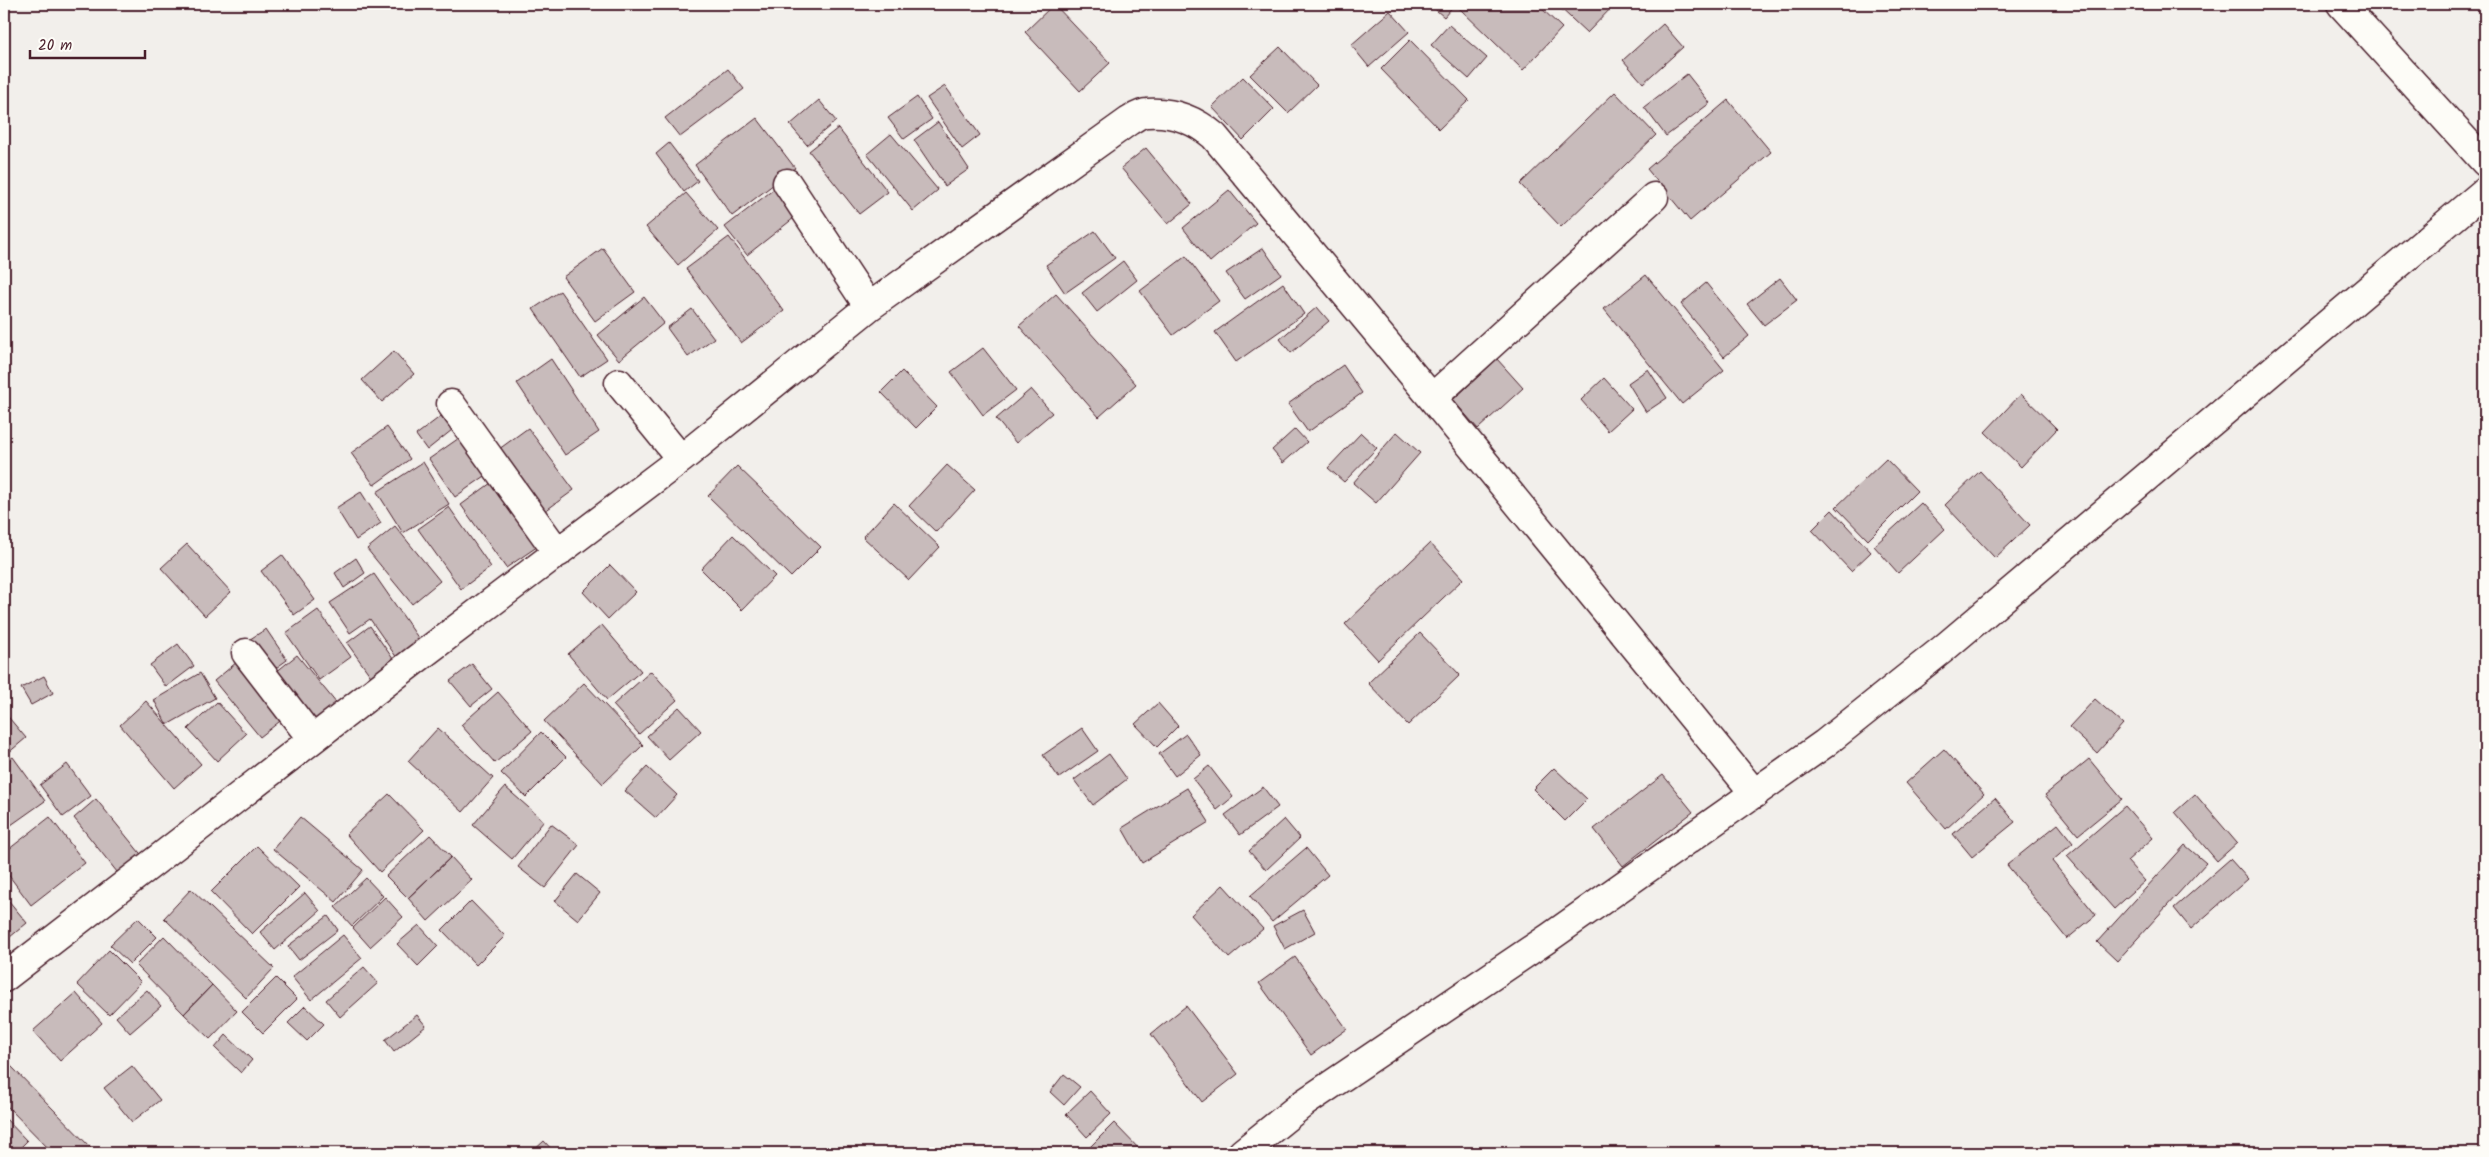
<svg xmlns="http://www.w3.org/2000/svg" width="2489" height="1157" font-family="Kalam,sans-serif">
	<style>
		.building { fill: #c8bbbb; stroke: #4a1f2b }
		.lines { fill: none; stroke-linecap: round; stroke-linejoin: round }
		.minor-casing { stroke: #4a1f2b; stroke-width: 31 }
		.minor { stroke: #fdfcf7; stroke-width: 28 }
	</style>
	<rect width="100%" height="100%" fill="#f2efeb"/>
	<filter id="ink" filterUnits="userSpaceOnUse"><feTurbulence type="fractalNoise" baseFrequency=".02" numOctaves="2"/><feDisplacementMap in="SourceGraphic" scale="10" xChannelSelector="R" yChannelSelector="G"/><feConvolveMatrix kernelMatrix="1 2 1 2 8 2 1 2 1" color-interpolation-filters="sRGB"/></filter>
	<g filter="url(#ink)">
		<path class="building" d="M1054,4l56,59 -30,28 -55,-59z
			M1429,4h26l-11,13z
			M1463,4h74l25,24 -39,42 -64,-62z
			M1556,4h59l-28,29z
			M1390,11l19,21 -40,35 -18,-22z
			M1663,24l20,23 -40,36 -20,-23z
			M1449,25l38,33 -18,21 -38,-34z
			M1410,40l59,60 -30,29 -58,-60z
			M1280,47l37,38 -29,28 -38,-38z
			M728,69l16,20 -64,48 -15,-19z
			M1687,74l23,29 -44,33 -22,-29z
			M1243,77l31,32 -31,31 -31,-33z
			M945,86l35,49 -18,14 -35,-51z
			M1615,92l41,43 -95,92 -41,-43z
			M917,97l15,22 -28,20 -16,-21z
			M819,100l17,21 -29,24 -17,-20z
			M1728,100l43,52 -81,69 -43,-52z
			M757,118l38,50 -63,48 -37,-51z
			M938,122l31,47 -24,17 -31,-46z
			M838,128l50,64 -29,22 -50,-63z
			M891,134l47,56 -25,21 -46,-57z
			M669,143l29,38 -14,11 -28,-38z
			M1146,148l46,56 -24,20 -47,-56z
			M778,186l21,28 -52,41 -22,-28z
			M1229,190l27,33 -46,39 -27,-34z
			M686,193l32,37 -40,35 -32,-38z
			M1095,231l20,27 -50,35 -19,-28z
			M729,237l55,74 -43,32 -55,-74z
			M603,248l32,44 -40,29 -32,-44z
			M1263,248l18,26 -36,25 -19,-26z
			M1186,256l33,45 -46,34 -33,-44z
			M1123,261l14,19 -40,32 -15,-19z
			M1646,275l78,95 -42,34 -78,-95z
			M1780,278l17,22 -33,25 -17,-21z
			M1283,283l21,31 -68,48 -21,-30z
			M1706,283l43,53 -25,21 -43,-53z
			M560,291l47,68 -27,18 -47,-68z
			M1056,294l80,90 -37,33 -80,-91z
			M644,297l20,26 -45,37 -21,-25z
			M1317,307l12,14 -38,32 -11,-14z
			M692,309l22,29 -26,19 -21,-29z
			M983,348l33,42 -33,25 -32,-43z
			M394,351l20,23 -32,28 -20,-22z
			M551,359l48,73 -34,23 -48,-72z
			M1497,359l26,29 -45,41 -25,-29z
			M1343,365l19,28 -54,39 -20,-28z
			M1648,369l19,29 -21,14 -18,-29z
			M902,371l35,36 -21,21 -35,-36z
			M1604,378l28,31 -24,22 -27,-31z
			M1031,389l21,24 -36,30 -20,-24z
			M2021,394l36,35 -36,38 -36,-35z
			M441,416l11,14 -25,20 -11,-15z
			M387,427l23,32 -36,26 -23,-32z
			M528,428l46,62 -33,24 -46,-62z
			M1295,429l12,13 -24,21 -11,-13z
			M1397,432l23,21 -44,50 -23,-20z
			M1361,433l16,15 -33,34 -16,-14z
			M462,436l26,38 -33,23 -26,-38z
			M1886,459l31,32 -49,49 -32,-33z
			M423,462l26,42 -46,29 -26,-41z
			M947,465l28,25 -39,42 -27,-26z
			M737,466l84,81 -30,30 -83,-81z
			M1980,471l50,54 -35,33 -50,-53z
			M495,480l46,64 -35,24 -45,-63z
			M361,492l20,31 -25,17 -20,-32z
			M894,503l46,44 -31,33 -46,-43z
			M1921,503l24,26 -47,44 -24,-27z
			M449,507l42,60 -30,22 -43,-60z
			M1832,510l39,42 -20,19 -39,-41z
			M395,526l45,55 -28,23 -45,-55z
			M733,535l42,41 -33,34 -41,-41z
			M1430,543l33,36 -85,81 -33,-36z
			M187,544l44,48 -26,24 -44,-48z
			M282,555l33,45 -21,15 -33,-44z
			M356,558l9,15 -21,15 -9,-15z
			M610,565l26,27 -28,27 -25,-27z
			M374,574l47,68 -24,16 -27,-39 -20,14 -20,-30z
			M318,610l33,47 -32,23 -33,-47z
			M602,625l39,46 -34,29 -39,-46z
			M370,626l28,40 -23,16 -28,-39z
			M266,629l21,31 -18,13 -22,-32z
			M1420,633l40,42 -52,50 -40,-42z
			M178,644l16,22 -28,21 -16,-22z
			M297,655l40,49 -27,23 -40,-50z
			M237,662l47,56 -24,19 -46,-56z
			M472,664l20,25 -21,17 -21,-25z
			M651,671l26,29 -38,34 -26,-29z
			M200,673l15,25 -48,27 -13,-25z
			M44,676l9,17 -22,12 -10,-17z
			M584,683l59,62 -40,39 -59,-63z
			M498,692l34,39 -37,32 -34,-38z
			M2095,699l28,25 -26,29 -28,-26z
			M146,701l55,63 -27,24 -54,-63z
			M217,702l29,32 -29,27 -29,-32z
			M1158,703l20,23 -21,21 -22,-23z
			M679,707l22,24 -32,29 -22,-24z
			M4,712l22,26 -19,16 -3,-3z
			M438,728l55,50 -30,34 -55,-51z
			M1082,728l16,23 -39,27 -16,-23z
			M541,732l25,25 -40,40 -25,-24z
			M1186,734l15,21 -26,21 -16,-22z
			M1944,749l40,45 -38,35 -40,-46z
			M1109,754l18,25 -34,26 -19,-25z
			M13,757l32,44 -41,29v-67z
			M2089,759l33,40 -44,36 -33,-40z
			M67,764l24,32 -28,21 -23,-32z
			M1209,766l24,31 -16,13 -24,-31z
			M647,767l30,28 -21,23 -31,-27z
			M1554,768l33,31 -22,22 -32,-32z
			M1663,775l30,37 -70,54 -29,-37z
			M505,787l39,34 -32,38 -39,-34z
			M1263,787l15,20 -38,28 -15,-20z
			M1187,788l22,34 -67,41 -20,-35z
			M389,794l35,36 -44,42 -34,-38z
			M2195,794l42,49 -20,18 -42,-49z
			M1995,798l20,24 -43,35 -19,-23z
			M96,799l48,59 -23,19 -47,-59z
			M2125,806l28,32 -26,23 18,20 -31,28 -47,-53z
			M50,817l35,46 -54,42 -27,-36v-16z
			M300,817l63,53 -27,32 -63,-53z
			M1284,819l16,19 -34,32 -17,-19z
			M551,824l28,21 -34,43 -27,-21z
			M2058,824l15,19 -21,18 44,54 -29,24 -60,-74z
			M430,835l21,22 -43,41 -22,-22z
			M2185,845l21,18 -89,98 -20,-19z
			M257,846l42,41 -47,47 -41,-42z
			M1306,848l22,27 -56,47 -22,-26z
			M451,857l21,23 -44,41 -20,-23z
			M2230,859l18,20 -57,50 -17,-21z
			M577,874l23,19 -22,27 -23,-19z
			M366,878l17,18 -31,30 -17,-19z
			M1223,885l40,44 -34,29 -38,-43z
			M191,889l83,79 -28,30 -82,-80z
			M305,893l15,18 -45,39 -15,-18z
			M4,895l23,28 -23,19z
			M385,897l18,20 -33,30 -17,-19z
			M471,901l34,35 -29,29 -34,-35z
			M1303,910l12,22 -30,17 -12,-23z
			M328,916l10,14 -39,30 -11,-14z
			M138,918l19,19 -27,27 -20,-19z
			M419,925l19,21 -20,20 -21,-22z
			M343,935l19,23 -51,42 -19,-23z
			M164,936l48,49 -28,29 -48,-49z
			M109,950l32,32 -32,33 -32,-31z
			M1295,957l52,72 -36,26 -52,-72z
			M364,967l14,16 -38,34 -14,-17z
			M276,978l21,21 -34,34 -21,-21z
			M212,985l25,26 -27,28 -26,-25z
			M147,990l14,16 -31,27 -14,-16z
			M76,993l26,30 -42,38 -27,-30z
			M305,1006l19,18 -17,17 -19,-18z
			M1186,1006l52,68 -36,28 -51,-68z
			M417,1015l9,11 -32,26 -9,-12z
			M226,1035l26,25 -11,13 -26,-25z
			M11,1066l83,85 -2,2h-39l-49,-50v-30z
			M132,1066l28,34 -28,22 -28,-34z
			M1064,1074l16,13 -16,18 -14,-13z
			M1090,1091l21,23 -24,23 -21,-23z
			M4,1117l23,24 -12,12h-11z
			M1114,1123l29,30 -58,-1z
			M544,1141l11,12h-24z"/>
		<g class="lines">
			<defs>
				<path id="minor" d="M2341,4l144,158
					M787,183l82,124
					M619,383l62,76
					M1432,398l222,-201
					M451,404l107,149
					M246,653l66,86
					M4,978l410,-317 267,-202 188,-152 260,-186c5,-3 12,-8 18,-8 25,-2 48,7 67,23l218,262 323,396
					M1242,1153l62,-50 246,-166 274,-193 119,-95 542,-458"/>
			</defs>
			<use href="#minor" class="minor-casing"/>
			<use href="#minor" class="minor"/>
		</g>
	</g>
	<rect width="2489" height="1157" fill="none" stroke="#fdfcf7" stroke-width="20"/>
	<rect x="10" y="10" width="2469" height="1137" fill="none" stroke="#4a1f2b" stroke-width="2" filter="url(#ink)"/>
	<path d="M30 50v8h115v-8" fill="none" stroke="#4a1f2b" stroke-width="2.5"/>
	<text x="38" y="50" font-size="15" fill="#4a1f2b" stroke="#fdfcf7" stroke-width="4" paint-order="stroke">20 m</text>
</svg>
